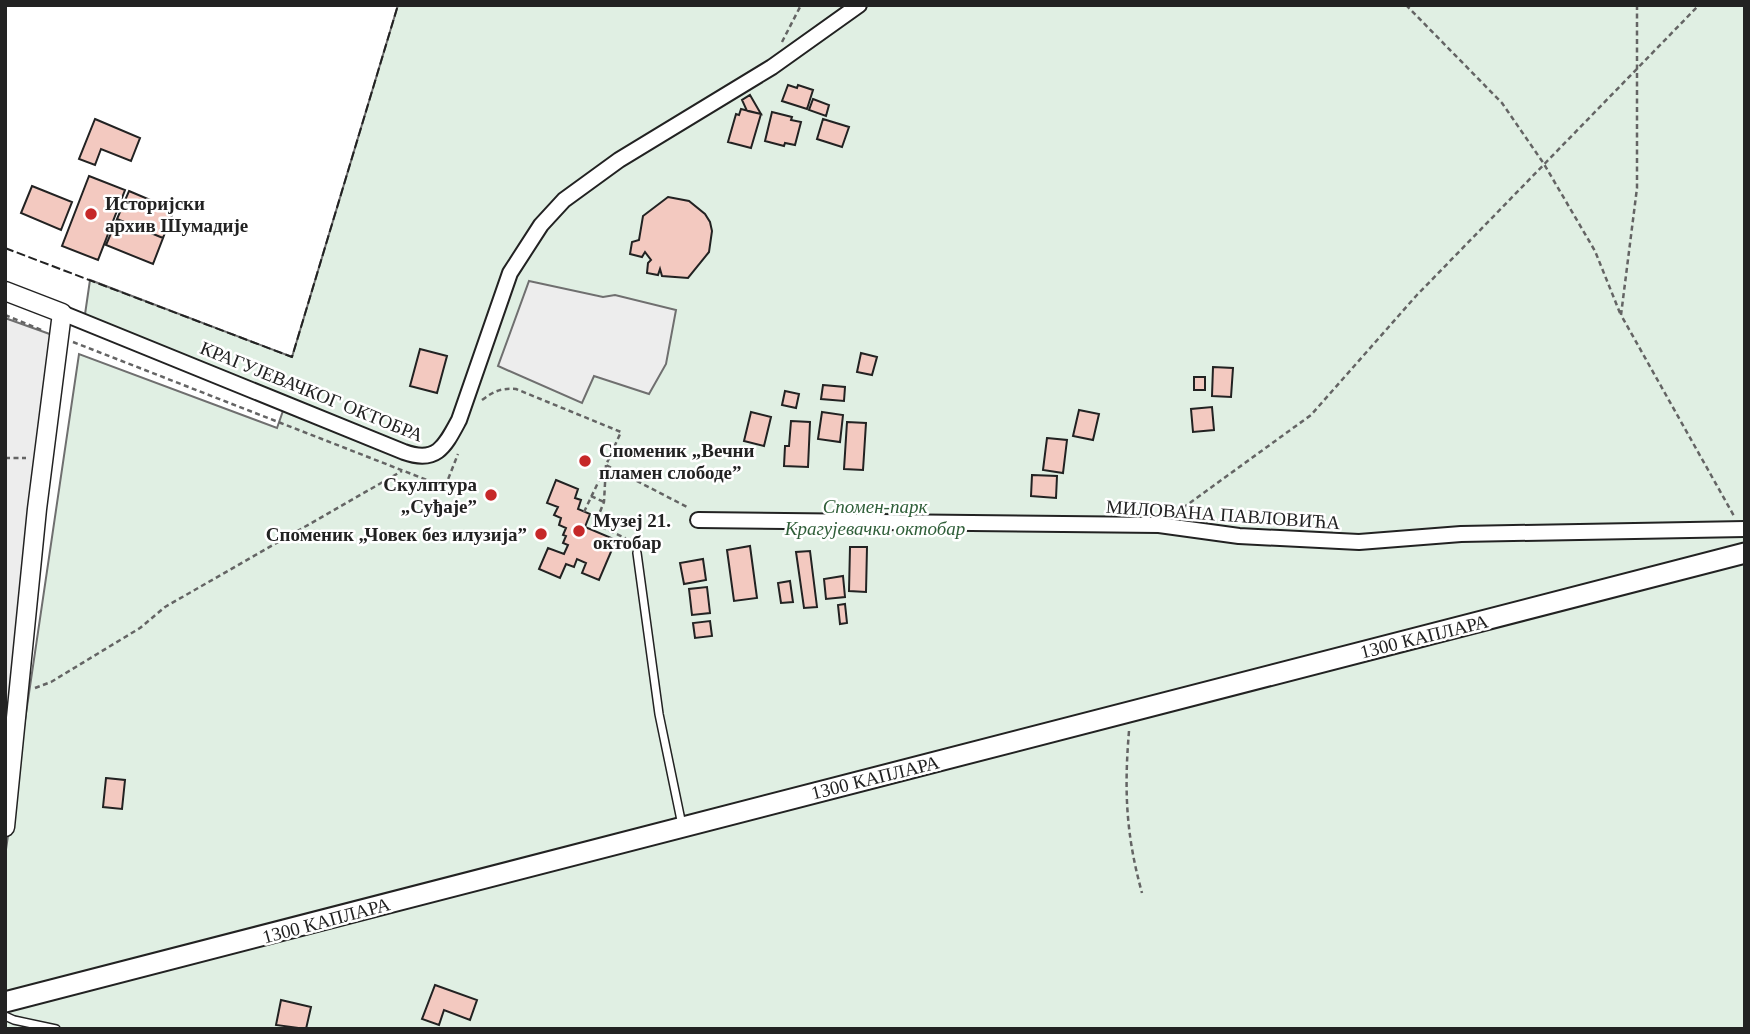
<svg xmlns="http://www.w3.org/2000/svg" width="1750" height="1034" font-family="'Times New Roman',serif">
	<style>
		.green { fill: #e0efe3; stroke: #6f6f6f; stroke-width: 2 }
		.parking { fill: #ededed; stroke: #6f6f6f; stroke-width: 2 }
		.building { fill: #f3c9c0; stroke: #222; stroke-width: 2 }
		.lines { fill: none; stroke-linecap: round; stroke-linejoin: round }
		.service-casing { stroke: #222; stroke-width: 10 }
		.minor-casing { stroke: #222; stroke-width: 18 }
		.tertiary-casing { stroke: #222; stroke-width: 21 }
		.secondary-casing { stroke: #222; stroke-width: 23 }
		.path { stroke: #646464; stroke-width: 2.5; stroke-dasharray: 5 3.5; stroke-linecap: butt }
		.service { stroke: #fff; stroke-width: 7 }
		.minor { stroke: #fff; stroke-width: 14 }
		.tertiary { stroke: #fff; stroke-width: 18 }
		.secondary { stroke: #fff; stroke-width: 19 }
		.fence { stroke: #222; stroke-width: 2; stroke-dasharray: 9 3.5; stroke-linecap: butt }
		.poi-dot { fill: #c62828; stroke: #fff; stroke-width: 2.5 }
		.labels { text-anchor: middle; stroke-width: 5; stroke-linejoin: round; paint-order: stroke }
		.poi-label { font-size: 19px; font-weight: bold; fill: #222; stroke: #fff; text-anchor: start }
		.street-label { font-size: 19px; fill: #222; stroke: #fff }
		.park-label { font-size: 19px; font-style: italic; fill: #2f5e38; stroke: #fff }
	</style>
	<rect width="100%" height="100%" fill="#fff"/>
	<path class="green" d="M398,5h1347v1024h-1740v-173l74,-502 198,74 8,-23 -202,-77 7,-48 202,77z"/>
	<path class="parking" d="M529,281l74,16 12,-2 61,15 -10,54 -17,30 -55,-18 -12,27 -84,-37z
		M5,318l53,19 -53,447z"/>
	<path class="building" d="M788,85l9,3 1,-3 15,5 -6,19 -25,-8z
		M750,95l11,19 -14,-3 -5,-11z
		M813,99l16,6 -3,11 -17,-6z
		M741,109l20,5 -10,34 -23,-6 8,-28 3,1z
		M772,112l20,5 -1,3 10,2 -6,23 -10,-2 -1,3 -19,-5z
		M95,119l45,19 -9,23 -30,-12 -6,16 -16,-6z
		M823,119l26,8 -7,20 -25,-8z
		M89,176l36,14 -27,70 -36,-14z
		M32,186l40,16 -11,28 -40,-17z
		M129,191l45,19 -11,28 -46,-19z
		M668,197l21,4 16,13 5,8 2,9 -3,21 -21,26 -26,-2 -2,-7 -2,6 -11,-2 1,-10 3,-3 -6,-8 -3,5 -12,-3 2,-12 7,-2 4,-24z
		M117,219l46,19 -10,26 -47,-19z
		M420,349l27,7 -10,37 -27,-7z
		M861,353l16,4 -5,18 -15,-3z
		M1213,367l20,1 -2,29 -19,-1z
		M1194,377h11v13h-11z
		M823,385l22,2 -1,14 -23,-2z
		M785,391l14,3 -3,14 -14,-3z
		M1212,407l2,23 -21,2 -2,-23z
		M1079,410l20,4 -6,26 -20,-4z
		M751,412l20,5 -7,29 -20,-5z
		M822,412l21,3 -3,27 -22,-3z
		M791,421l19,1 -2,45 -24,-1 1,-20h4z
		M847,422l19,1 -3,47 -19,-1z
		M1047,438l20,2 -4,33 -20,-3z
		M1032,475l25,1 -1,22 -25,-2z
		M556,480l22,9 -3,9 6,2 -3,9 12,5 -5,13 31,13 -17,40 -17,-7 4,-10 -9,-4 -3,8 -8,-3 -6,14 -21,-9 9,-21 16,6 4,-9 -5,-2 3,-7 -3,-1 3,-7 -7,-3 2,-7 -7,-3 4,-8 -11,-4z
		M750,546l7,52 -23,3 -7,-51z
		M850,547h17l-1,45 -17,-1z
		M810,551l7,56 -13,1 -8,-56z
		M703,559l3,21 -22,4 -4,-21z
		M843,576l2,21 -19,2 -2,-20z
		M790,581l3,21 -12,1 -3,-20z
		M707,587l3,26 -18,2 -3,-26z
		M845,604l2,19 -7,1 -2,-19z
		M710,621l2,15 -17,2 -2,-15z
		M106,778l19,2 -3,29 -19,-2z
		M435,985l42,15 -7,20 -26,-10 -5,15 -17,-6z
		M281,1000l30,7 -5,22 -30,-4z"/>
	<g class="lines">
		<defs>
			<path id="service" d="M637,553l22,161 23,111
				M5,1016l9,4 42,9"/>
			<path id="minor" d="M62,313l342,139c33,12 41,-6 55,-32l51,-147 31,-48 23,-25 55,-40 153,-93 87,-62
				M698,520l461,5 80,11 120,6 102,-8 284,-5"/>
			<path id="tertiary" d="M5,291l57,22 -25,196 -32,318"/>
			<path id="secondary" d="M5,1002l1740,-449"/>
		</defs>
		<use href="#service" class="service-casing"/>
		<use href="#minor" class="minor-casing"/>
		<use href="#tertiary" class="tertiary-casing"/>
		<use href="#secondary" class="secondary-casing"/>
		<path class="path" d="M1406,5l96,98 42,61 51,87 25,62
			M1637,5v183l-16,127 113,201
			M782,42l19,-37
			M5,315l39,16
			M73,342l372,145 13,-33
			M482,400c12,-9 19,-12 34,-11l105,43 -15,33 83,43
			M5,458h21
			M606,465l-2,37 -9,22 30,14 4,6
			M591,496l13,6
			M584,512l21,-44
			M1176,513l135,-98 105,-119 283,-291
			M35,688l16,-6 89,-54 25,-21 237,-136
			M1129,731c-5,60 -3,104 13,162"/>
		<use href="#service" class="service"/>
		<use href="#minor" class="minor"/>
		<use href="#tertiary" class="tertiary"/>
		<use href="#secondary" class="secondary"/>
		<path class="fence" d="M5,248l287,109 106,-352"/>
	</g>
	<g class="poi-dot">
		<circle cx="91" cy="214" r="7"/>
		<circle cx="585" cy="461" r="7"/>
		<circle cx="491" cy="495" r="7"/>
		<circle cx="579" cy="531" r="7"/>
		<circle cx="541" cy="534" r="7"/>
	</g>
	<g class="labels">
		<g class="poi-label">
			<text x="105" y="210">Историјски<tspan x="105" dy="22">архив Шумадије</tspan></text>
			<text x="599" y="457">Споменик „Вечни<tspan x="599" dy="22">пламен слободе”</tspan></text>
			<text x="477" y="491" text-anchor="end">Скулптура<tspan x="477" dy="22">„Суђаје”</tspan></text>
			<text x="593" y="527">Музеј 21.<tspan x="593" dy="22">октобар</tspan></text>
			<text x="527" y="541" text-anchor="end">Споменик „Човек без илузија”</text>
		</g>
		<g class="street-label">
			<text transform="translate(312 391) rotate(22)" y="7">КРАГУЈЕВАЧКОГ ОКТОБРА</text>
			<text transform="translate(1223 514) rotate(4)" y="7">МИЛОВАНА ПАВЛОВИЋА</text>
			<text transform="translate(1424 636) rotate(-14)" y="7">1300 КАПЛАРА</text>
			<text transform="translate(875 777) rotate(-14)" y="7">1300 КАПЛАРА</text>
			<text transform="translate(326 920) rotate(-15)" y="7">1300 КАПЛАРА</text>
		</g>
		<g class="park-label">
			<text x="875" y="513">Спомен-парк<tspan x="875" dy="22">Крагујевачки октобар</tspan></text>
		</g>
	</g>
	<rect width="1750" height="1034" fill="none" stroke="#222222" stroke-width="14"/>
</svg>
